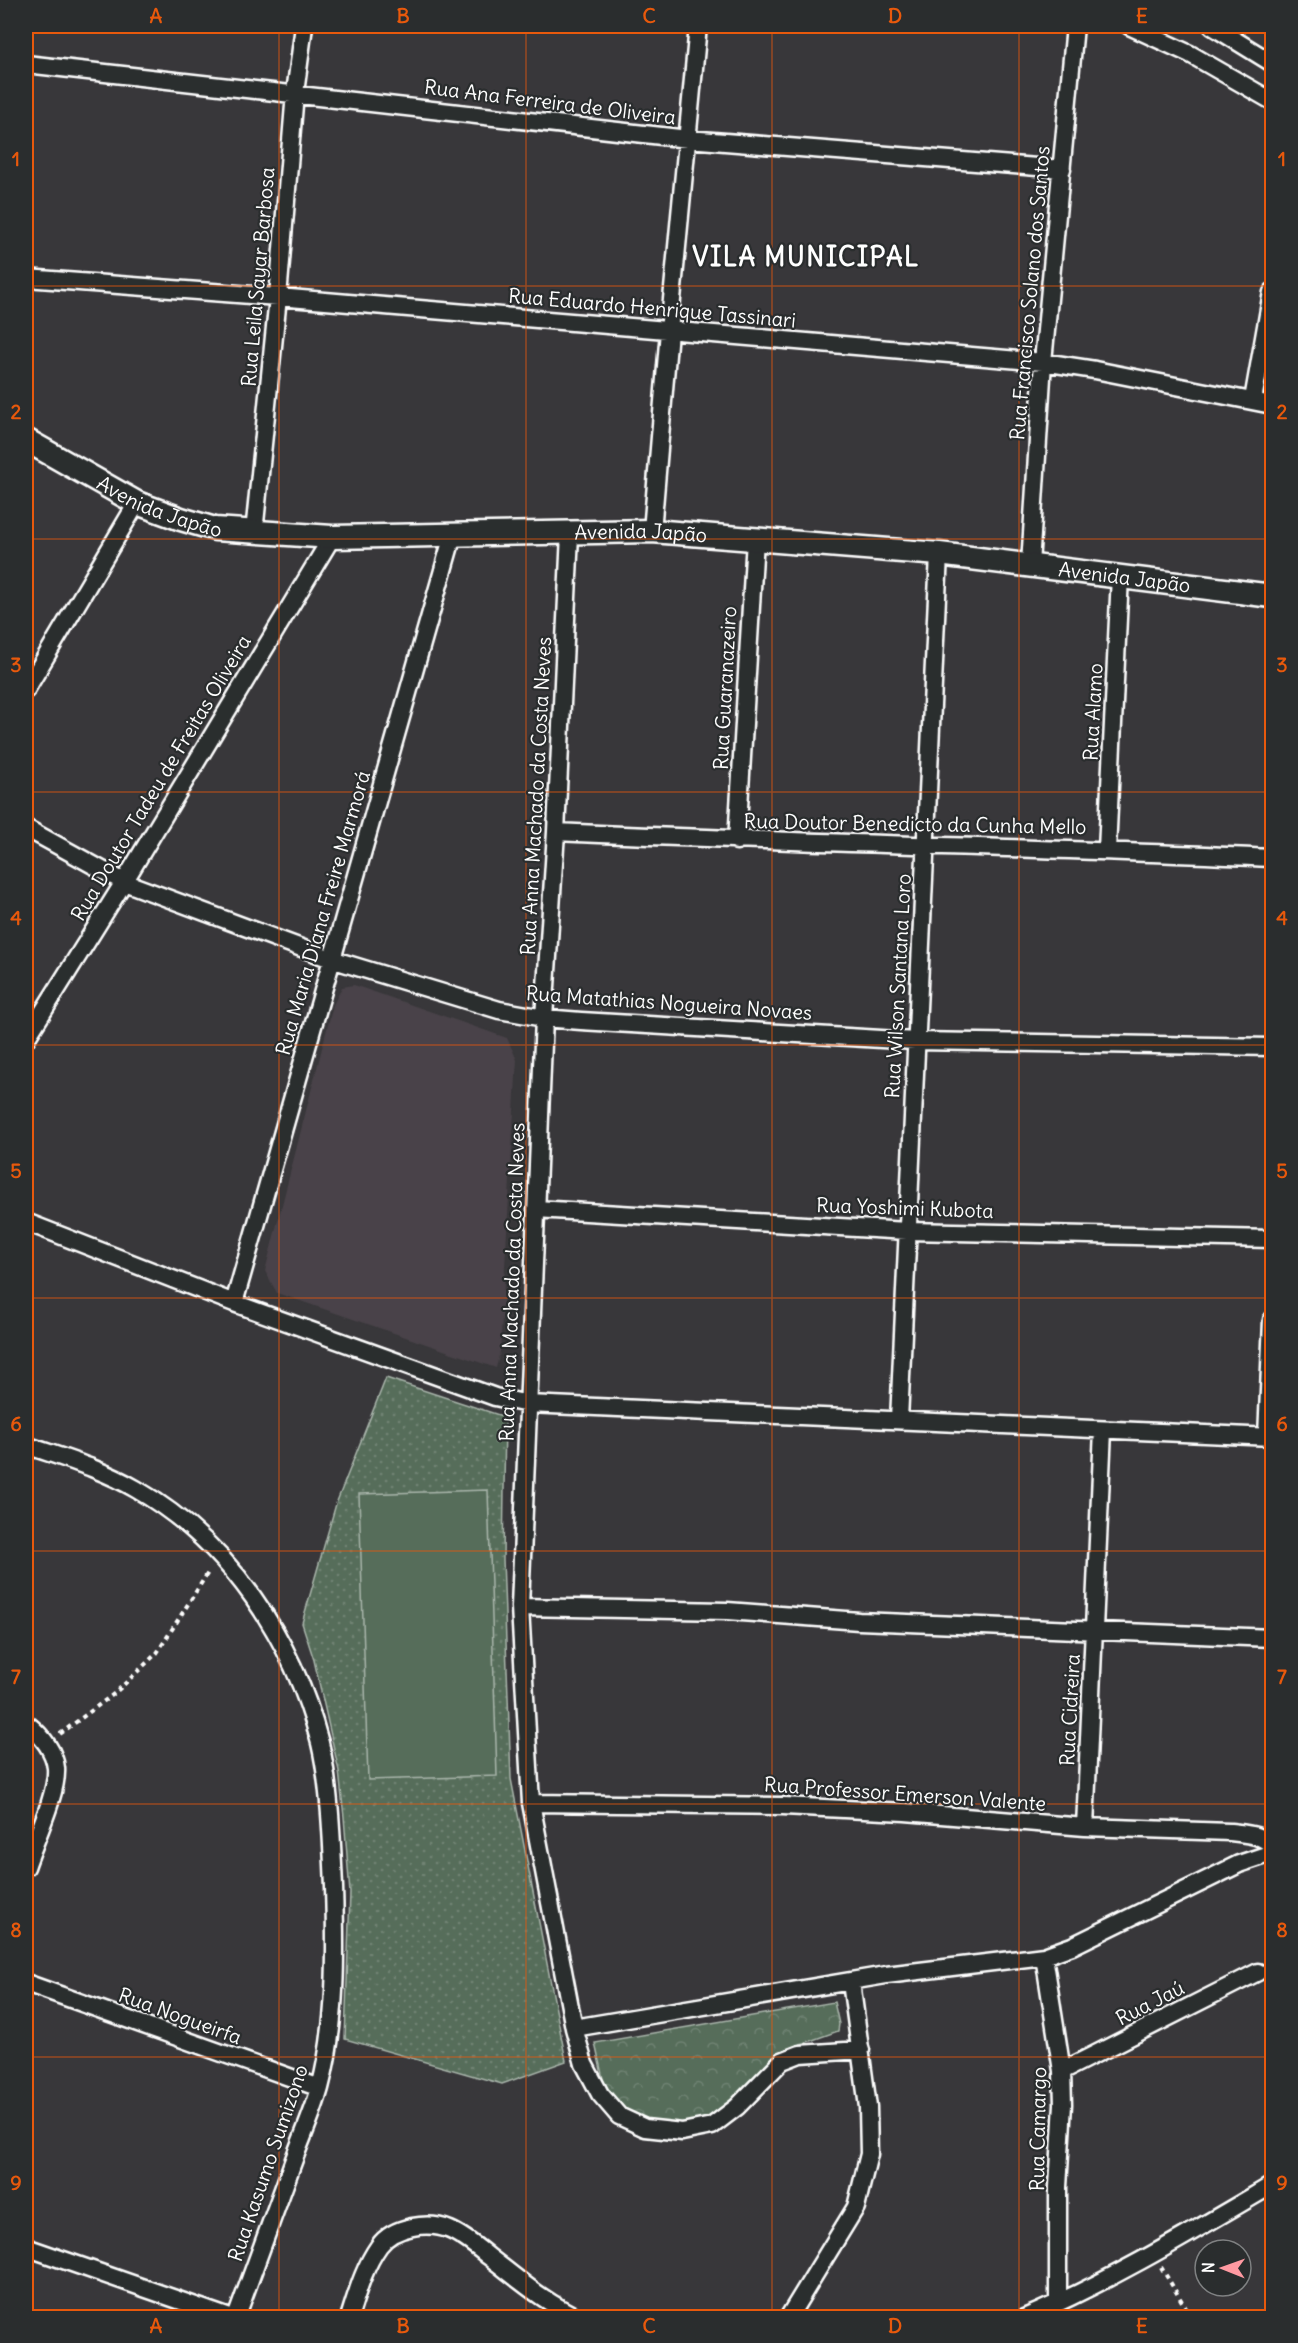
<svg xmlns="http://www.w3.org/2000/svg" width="1298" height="2343" font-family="Delius,sans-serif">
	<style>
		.built { fill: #484248 }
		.grass { fill: url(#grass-dots); stroke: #aab6ac; stroke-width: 1.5 }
		.forest { fill: url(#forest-crowns); stroke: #aab6ac; stroke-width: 1.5 }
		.pitch { fill: #566d5a; stroke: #aab6ac; stroke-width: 1.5 }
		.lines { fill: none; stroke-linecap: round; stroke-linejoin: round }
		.minor-casing { stroke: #fff; stroke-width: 21 }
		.secondary-casing { stroke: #fff; stroke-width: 27 }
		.path { stroke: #fff; stroke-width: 4; stroke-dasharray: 4.5 4.5; stroke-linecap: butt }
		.minor { stroke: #2a2d2e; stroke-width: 16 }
		.secondary { stroke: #2a2d2e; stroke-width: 22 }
		.grid { fill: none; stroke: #e8590c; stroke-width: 1.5; stroke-opacity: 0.55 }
		.labels { text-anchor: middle; stroke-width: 4.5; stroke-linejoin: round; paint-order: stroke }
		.street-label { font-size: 20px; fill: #fff; stroke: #2a2d2e }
		.district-label { font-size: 26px; font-weight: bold; letter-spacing: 1.5px; fill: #fff; stroke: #2a2d2e }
		.neatline { fill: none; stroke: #e8590c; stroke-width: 2 }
		.grid-label { font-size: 20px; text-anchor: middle; font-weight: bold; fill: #e8590c }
	</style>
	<defs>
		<pattern id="grass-dots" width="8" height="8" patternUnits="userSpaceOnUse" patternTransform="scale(1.5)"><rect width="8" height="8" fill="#566d5a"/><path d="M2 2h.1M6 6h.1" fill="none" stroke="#6f8373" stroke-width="1.8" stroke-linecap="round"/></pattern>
		<pattern id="forest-crowns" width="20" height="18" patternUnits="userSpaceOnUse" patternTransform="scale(1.5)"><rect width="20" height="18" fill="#566d5a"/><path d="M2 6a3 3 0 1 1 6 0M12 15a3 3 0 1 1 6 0" fill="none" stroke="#6f8373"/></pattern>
	</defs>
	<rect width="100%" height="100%" fill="#38373a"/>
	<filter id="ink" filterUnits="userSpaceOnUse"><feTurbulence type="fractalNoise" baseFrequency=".0167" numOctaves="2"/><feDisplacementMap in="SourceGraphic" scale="12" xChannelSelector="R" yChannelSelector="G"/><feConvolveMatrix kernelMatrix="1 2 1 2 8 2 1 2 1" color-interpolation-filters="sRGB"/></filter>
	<g filter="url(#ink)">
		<path class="built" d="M354,985l153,53 10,22 -17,292 -4,16 -219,-75 -12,-22 68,-266 9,-18z"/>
		<path class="grass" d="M386,1378l119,39 -2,142 8,220 55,282 -64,23 -157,-45 5,-146 -6,-76 -5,-46 -25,-111 -12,-37 34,-119z"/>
		<path class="forest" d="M834,2002l5,22 -1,7 -56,20 -11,13 -49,48 -16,8 -13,3h-27l-40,-9 -19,-17 -12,-54z"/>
		<path class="pitch" d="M488,1490l9,286 -129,4 -9,-286z"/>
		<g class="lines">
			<defs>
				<path id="minor" d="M1129,26l61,28 82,47
					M1212,26l60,37
					M26,64l662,75 374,30
					M26,278l252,19 765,65 52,8 177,35
					M1253,400l19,-108
					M652,531l17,-200 29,-305
					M254,533l24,-236 17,-204 9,-67
					M570,534l-14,298 -12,186 -24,589 11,196 43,225 10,36 16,30 19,22 26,12 37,4 30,-6 25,-19 45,-46 18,-7 61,-4
					M1030,565l13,-203 32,-336
					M26,690l111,-187
					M26,828l98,54 207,77 168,51 45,8 37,3 334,20 357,6
					M556,832c239,11 478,15 716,26
					M737,841l18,-302
					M1107,850l13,-274
					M26,1039l98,-157 208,-345
					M536,1209l371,22 365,8
					M26,1222l208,81 261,94 33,7 744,33
					M234,1303l219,-768
					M899,1420l40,-866
					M1267,1437l5,-117
					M26,1445c37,13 76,24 110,44 94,54 157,150 184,254 10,42 12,100 14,144 2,66 3,137 -14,201 -7,25 -18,49 -27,74 -19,52 -38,104 -57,156
					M520,1607l207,4 132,10 413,17
					M26,1723c14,11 28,26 30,45 2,25 -22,74 -30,99
					M531,1803l252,3 122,6 180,15 145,5c15,2 32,2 42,14
					M1085,1827l18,-397
					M1044,1956l18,115 1,33 -5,83v116
					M26,1983l294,105
					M574,2028l312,-53 158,-19 28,-10 167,-82 33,-11
					M1062,2071l196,-99
					M26,2247l204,71
					M349,2318c8,-25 15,-51 30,-72 14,-20 50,-25 71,-16 14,6 27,17 38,26 29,22 57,47 91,62
					M788,2318l68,-111 13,-53 -1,-47 -17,-125
					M1024,2318c87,-37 168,-86 248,-133"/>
				<g id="secondary">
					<path id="s1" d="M26,440l111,63 44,16 34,10 117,8 320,-6 287,23 333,42"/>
				</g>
			</defs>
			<use href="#minor" class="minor-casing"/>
			<use href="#secondary" class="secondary-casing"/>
			<path class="path" d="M60,1734l55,-41 42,-40 52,-82
				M1161,2267l31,51"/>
			<use href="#minor" class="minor"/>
			<use href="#secondary" class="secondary"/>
		</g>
	</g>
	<path class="grid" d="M279,26v2292M526,26v2292M772,26v2292M1019,26v2292M26,286h1246M26,539h1246M26,792h1246M26,1045h1246M26,1298h1246M26,1551h1246M26,1804h1246M26,2057h1246"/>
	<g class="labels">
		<g class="street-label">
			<text transform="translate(550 102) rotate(7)" y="7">Rua Ana Ferreira de Oliveira</text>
			<text transform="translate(258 277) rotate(-85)" y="7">Rua Leila Sayar Barbosa</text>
			<text transform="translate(1030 293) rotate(-85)" y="7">Rua Francisco Solano dos Santos</text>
			<text transform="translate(652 308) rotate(5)" y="7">Rua Eduardo Henrique Tassinari</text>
			<text dy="7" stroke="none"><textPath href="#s1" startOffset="150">Avenida Japão</textPath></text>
			<text dy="7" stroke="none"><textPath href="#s1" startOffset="636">Avenida Japão</textPath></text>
			<text dy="7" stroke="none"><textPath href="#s1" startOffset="1122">Avenida Japão</textPath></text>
			<text transform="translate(725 688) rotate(-87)" y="7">Rua Guaranazeiro</text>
			<text transform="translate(1093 712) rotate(-87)" y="7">Rua Alamo</text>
			<text transform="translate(161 778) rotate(-59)" y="7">Rua Doutor Tadeu de Freitas Oliveira</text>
			<text transform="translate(536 796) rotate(-87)" y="7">Rua Anna Machado da Costa Neves</text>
			<text transform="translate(915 824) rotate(1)" y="7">Rua Doutor Benedicto da Cunha Mello</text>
			<text transform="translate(323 913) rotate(-74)" y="7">Rua Maria Diana Freire Marmorá</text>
			<text transform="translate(898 986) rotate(-87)" y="7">Rua Wilson Santana Loro</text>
			<text transform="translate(669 1003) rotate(4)" y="7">Rua Matathias Nogueira Novaes</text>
			<text transform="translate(905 1208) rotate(2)" y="7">Rua Yoshimi Kubota</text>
			<text transform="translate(512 1282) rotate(-88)" y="7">Rua Anna Machado da Costa Neves</text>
			<text transform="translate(1070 1710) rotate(-87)" y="7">Rua Cidreira</text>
			<text transform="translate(905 1794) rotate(4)" y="7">Rua Professor Emerson Valente</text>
			<text transform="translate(1150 2003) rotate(-27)" y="7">Rua Jaú</text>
			<text transform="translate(180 2016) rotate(20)" y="7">Rua Nogueirfa</text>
			<text transform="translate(1038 2129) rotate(-89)" y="7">Rua Camargo</text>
			<text transform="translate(268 2163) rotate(-71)" y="7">Rua Kasumo Sumizono</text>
		</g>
		<g class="district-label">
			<text x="806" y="266">VILA MUNICIPAL</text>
		</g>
	</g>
	<rect width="1298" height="2343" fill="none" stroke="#2a2d2e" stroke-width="66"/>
	<g transform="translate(1223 2268) rotate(271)"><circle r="28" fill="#2a2d2e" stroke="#7f8182" stroke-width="1.5"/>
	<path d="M0-4.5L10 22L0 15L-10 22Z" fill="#ff9aa2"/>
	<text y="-9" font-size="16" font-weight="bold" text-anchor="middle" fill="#ffffff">N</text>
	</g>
	<rect x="33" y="33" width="1232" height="2277" class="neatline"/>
	<g class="grid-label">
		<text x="156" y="23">A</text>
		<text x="403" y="23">B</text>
		<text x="649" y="23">C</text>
		<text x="895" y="23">D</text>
		<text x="1142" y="23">E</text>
		<text x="16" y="166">1</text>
		<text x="1282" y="166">1</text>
		<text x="16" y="419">2</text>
		<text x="1282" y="419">2</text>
		<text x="16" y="672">3</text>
		<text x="1282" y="672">3</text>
		<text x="16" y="925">4</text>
		<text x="1282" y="925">4</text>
		<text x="16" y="1178">5</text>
		<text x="1282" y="1178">5</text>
		<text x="16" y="1431">6</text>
		<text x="1282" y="1431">6</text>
		<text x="16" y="1684">7</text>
		<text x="1282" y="1684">7</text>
		<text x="16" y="1937">8</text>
		<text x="1282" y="1937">8</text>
		<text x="16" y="2190">9</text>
		<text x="1282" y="2190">9</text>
		<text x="156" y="2333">A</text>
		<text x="403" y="2333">B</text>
		<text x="649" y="2333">C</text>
		<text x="895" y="2333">D</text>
		<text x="1142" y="2333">E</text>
	</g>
</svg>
